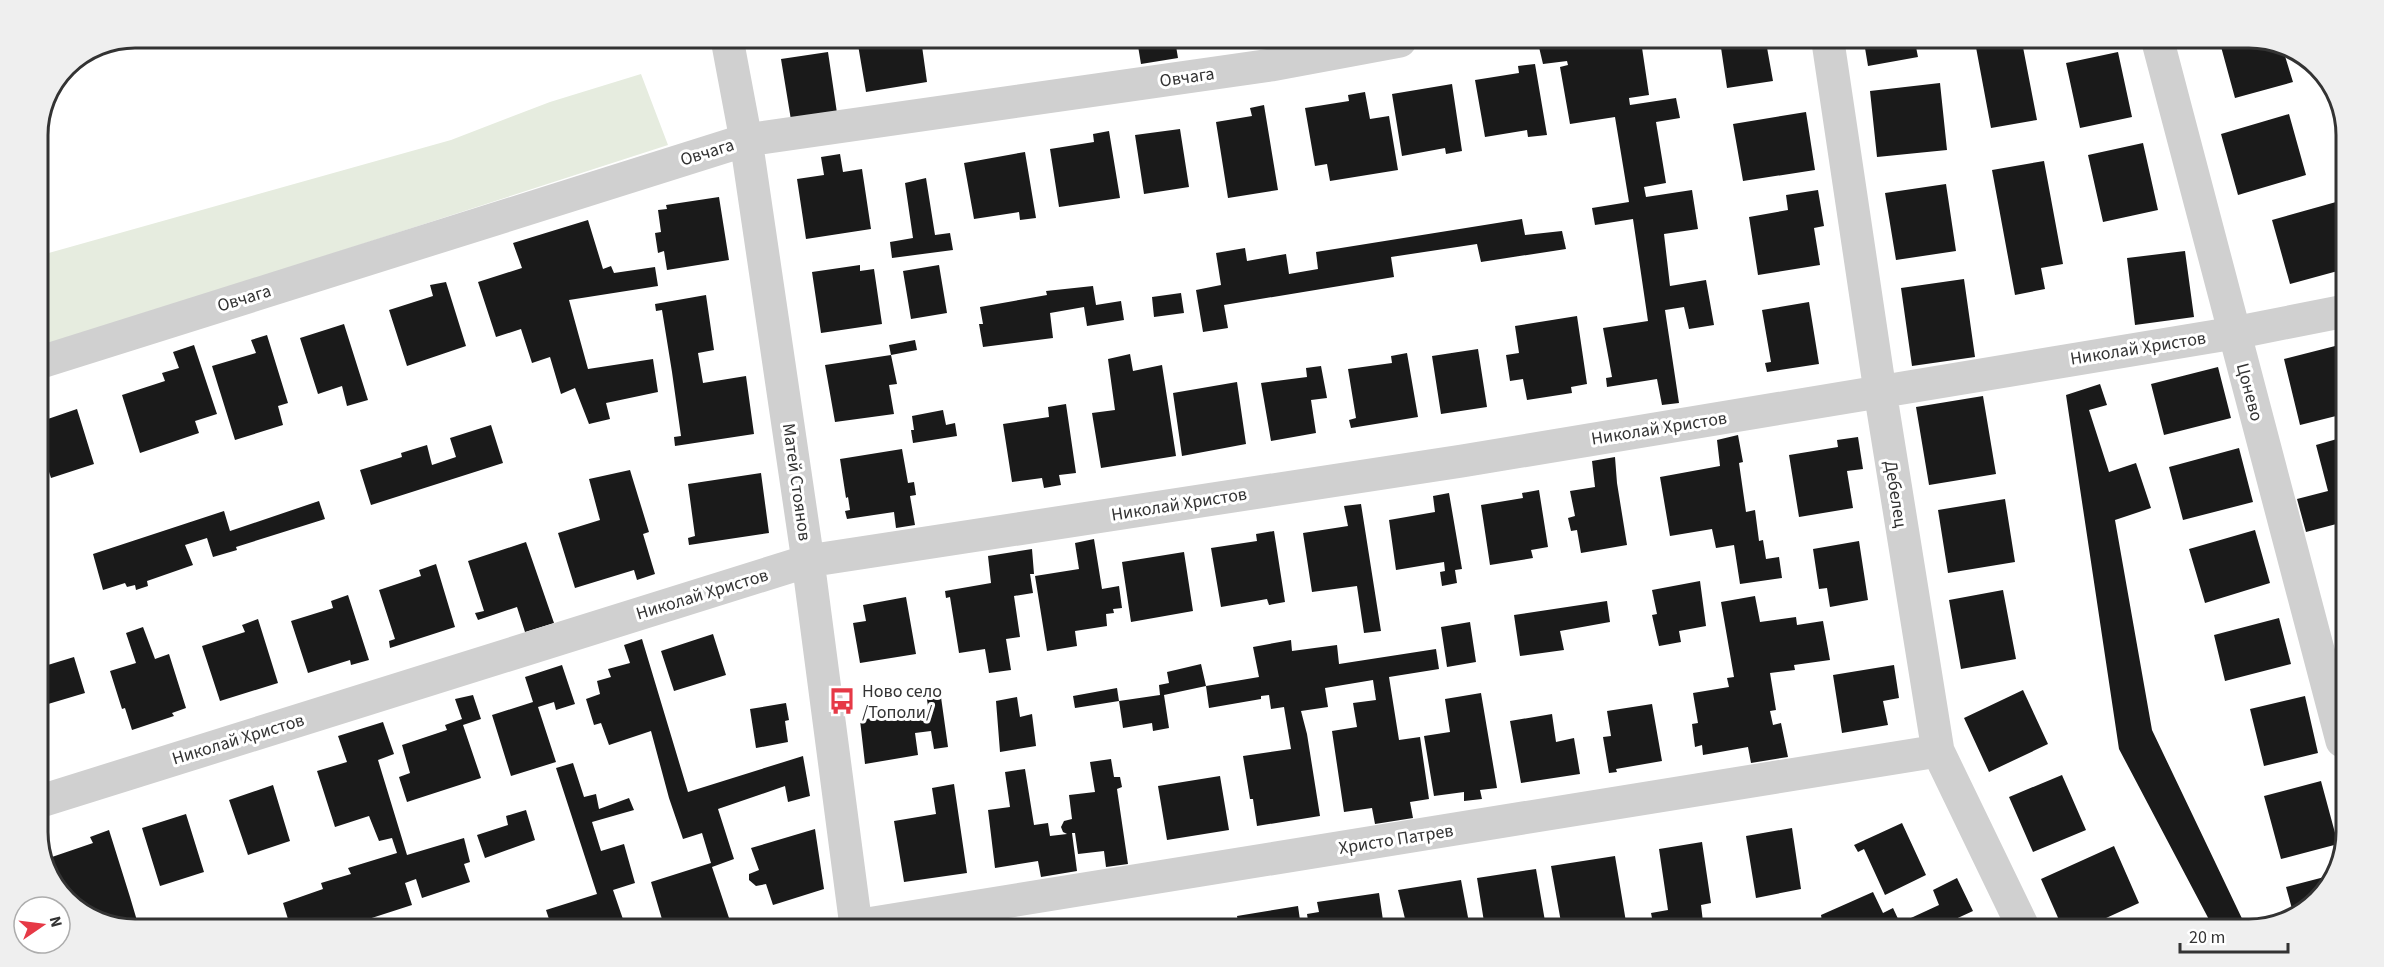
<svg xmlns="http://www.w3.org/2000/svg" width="2384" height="967" font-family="'Source Sans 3',sans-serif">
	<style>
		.green { fill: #e6ecdf }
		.building { fill: #1a1a1a }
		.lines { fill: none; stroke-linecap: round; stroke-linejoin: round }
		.minor { stroke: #d0d0d0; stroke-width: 33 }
		.labels { text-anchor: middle; stroke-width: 6; stroke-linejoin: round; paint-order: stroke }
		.street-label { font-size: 18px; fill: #333; stroke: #fff }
		.poi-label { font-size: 18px; fill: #333; stroke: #fff; text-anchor: start }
		.rim { fill: none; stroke: #333; stroke-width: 3 }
	</style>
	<rect width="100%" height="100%" fill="#fff"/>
	<path class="green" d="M641,74l27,71 -630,204v-93l413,-116 99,-38z"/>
	<path class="building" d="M857,39h64l6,43 -61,10z
		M964,40h46v1l-51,7 -1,-7z
		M1137,40h38l3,18 -37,6z
		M1550,41h54v5l37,-5 8,54 -20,3 1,7 46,-7 4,20 -24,4 10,61 -22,4 2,10 46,-7 6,39 -34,5 6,52 36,-6 8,45 -25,4 -5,-22 -19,3 14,93 -17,2 -5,-26 -50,8 -1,-9 6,-1 -9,-49 45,-7 -15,-102 -38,6 -3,-17 37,-6 -14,-85 -45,7 -10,-57 8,-2 -1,-4 -24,3 -5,-21z
		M1720,41l46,1 7,39 -46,7z
		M1864,42h51l3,15 -50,9z
		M1975,42h47l15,78 -46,8z
		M2220,43h61l12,39 -58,16z
		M828,52l9,61 -46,7 -10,-61z
		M2118,52l14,65 -52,11 -14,-65z
		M1535,64l12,71 -19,2 -1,-7 -42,7 -10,-57 44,-7 -1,-7z
		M1940,83l7,67 -70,7 -7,-66z
		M1452,84l10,67 -16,3 -1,-6 -43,8 -10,-62z
		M1365,92l5,27 19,-3 9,54 -68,11 -3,-17 -12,2 -10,-58 44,-7 -1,-6z
		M1264,105l14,85 -50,8 -12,-76 36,-6 -2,-8z
		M1806,112l9,58 -72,11 -10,-57z
		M2289,114l17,61 -68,20 -17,-61z
		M1180,129l9,58 -45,7 -9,-59z
		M1109,131l11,67 -61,9 -9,-58 44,-7 -1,-8z
		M2143,143l15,67 -55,12 -15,-67z
		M1025,152l11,66 -16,2 -1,-8 -45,7 -10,-56z
		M840,154l3,18 19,-3 9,60 -65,10 -9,-60 27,-4 -3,-18z
		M2044,161l19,103 -22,4 4,21 -30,6 -23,-125z
		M926,178l9,57 15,-2 3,17 -61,8 -2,-16 23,-4 -8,-55z
		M1946,184l10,67 -60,9 -11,-67z
		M1818,190l6,36 -10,2 6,37 -62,10 -9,-58 39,-7 -2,-15z
		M719,197l10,63 -62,10 -3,-19 -6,2 -3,-20 6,-1 -3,-22 9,-1 -1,-4z
		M2336,202l10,33 -1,34 -55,15 -18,-64z
		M1522,219l3,16 37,-4 4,18 -85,13 -4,-18 -86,13 3,20 -170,28 4,23 -25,4 -7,-42 25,-5 -5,-32 29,-5 2,13 39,-7 3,20 29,-5 -2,-17z
		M588,220l15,49 8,-3 3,7 41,-6 3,19 -89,14 19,69 65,-10 5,33 -52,11 4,16 -21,5 -14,-36 -14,6 -11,-37 -18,6 -11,-34 -25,8 -18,-55 44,-14 -9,-25z
		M2185,251l9,66 -59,8 -8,-67z
		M860,265v6l14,-2 8,55 -61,9 -9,-61z
		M939,265l8,48 -36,6 -8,-48z
		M1964,279l11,78 -63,9 -11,-78z
		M446,282l20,64 -59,20 -18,-56 44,-14 -3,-11z
		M1093,286l3,19 25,-4 3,19 -37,6 -3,-19 -34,6 3,25 -70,9 -4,-23h4l-3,-17 67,-12 -1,-4z
		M1181,293l3,20 -30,4 -2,-20z
		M706,295l8,55 -16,3 5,30 43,-7 8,58 -79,12 -1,-9 7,-1 -9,-64 -10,-62 -6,1 -1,-7z
		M1809,302l10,62 -52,8 -2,-9 6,-1 -9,-52z
		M1577,316l10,68 -16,3 1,6 -45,7 -4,-21 -13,2 -4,-26 13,-2 -4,-27z
		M344,324l24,76 -21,6 -5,-20 -24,8 -18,-56z
		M267,335l21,68 -10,3 5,19 -48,15 -23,-74 44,-13 -5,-13z
		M915,340l2,10 -26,5 -2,-10z
		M2343,344l2,8 -1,62 -44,11 -16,-66z
		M194,345l23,69 -22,7 4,12 -59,20 -18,-58 43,-14 -3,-8 17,-5 -6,-16z
		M1478,349l9,58 -46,7 -9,-58z
		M1407,353l11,64 -67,11 -2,-8 7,-2 -8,-49 44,-6 -1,-7z
		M1130,354l3,17 29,-6 14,91 -75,12 -9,-55 23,-3 -7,-51z
		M891,355l6,29 -8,1 5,29 -59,8 -10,-57z
		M1321,366l6,32 -16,2 5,33 -45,8 -10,-58 46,-6 -1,-9z
		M2218,367l13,51 -67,17 -13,-51z
		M1237,382l9,62 -64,12 -9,-63z
		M2100,384l7,21 -18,5 20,62 27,-9 15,45 -36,12 37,210 95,199h-33l-95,-180 -53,-354z
		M1983,396l13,78 -67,11 -13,-78z
		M1066,404l10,69 -17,2 2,10 -17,3 -2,-10 -30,4 -9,-58 46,-7 -1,-10z
		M77,409l17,55 -43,14 -11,-34 8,-3 -6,-20z
		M943,410l3,15 9,-2 2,13 -44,7 -2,-13h3l-2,-14z
		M491,425l12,38 -132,42 -11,-35 42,-13 -1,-4 26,-8 5,20 24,-8 -6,-19z
		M1738,435l5,27 -4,1 7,49 9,-2 4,31 4,-1 3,19 13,-2 3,21 -42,6 -6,-39 -18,3 -4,-19 -42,7 -10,-59 60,-11 -3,-26z
		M1858,437l5,32 -16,2 6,37 -54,9 -10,-62 49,-8 -1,-7z
		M2344,437v85l-38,10 -9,-33 31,-8 -12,-46z
		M2239,448l14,54 -70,18 -14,-53z
		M902,449l6,34 6,-1 2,13 -6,1 5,29 -19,3 -2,-16 -47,7 -2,-8 5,-1 -2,-13 -2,1 -6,-39z
		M1615,457l2,26 10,62 -46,8 -4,-23 -6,1 -3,-13 7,-2 -5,-25 25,-4 -3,-26z
		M630,470l19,62 -6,2 12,40 -18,6 -3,-10 -59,18 -17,-55 42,-13 -11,-41z
		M761,473l8,60 -80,12 -1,-7 7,-2 -7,-52z
		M1539,490l9,57 -17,3 2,8 -43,7 -9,-60 42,-7 -1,-5z
		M1449,493l13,76 -7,1 2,13 -15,3 -2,-14 5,-1 -1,-9 -48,8 -7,-50 46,-8 -2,-16z
		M2005,499l10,63 -67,11 -10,-63z
		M319,501l6,18 -89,28 1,3 -24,7 -6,-19 -22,7 8,20 -46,16 1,5 -12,4 -1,-5 -8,2 -2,-4 -22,7 -10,-36 131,-43 6,20z
		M1361,504l20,127 -17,2 -7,-47 -45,6 -9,-59 45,-7 -4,-20z
		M2255,530l15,53 -65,20 -16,-54z
		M1274,531l11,71 -16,3 -2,-6 -46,8 -10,-59 46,-7 -1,-7z
		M2343,538v27l-7,-25z
		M1094,539l8,50 17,-3 3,22 -9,1 1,4 -8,1 1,12 -32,5 2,15 -30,5 -12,-75 44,-7 -4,-26z
		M1859,541l9,59 -38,7 -3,-19 -8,1 -6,-40z
		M526,542l28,81 -29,9 -8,-25 -39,13 -3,-7 9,-2 -16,-50z
		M1032,549l2,25h-4l3,19 -19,3 6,41 -14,2 5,31 -22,3 -4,-24 -26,4 -9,-56 -4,1 -1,-7 46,-8 -3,-27z
		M1184,552l9,59 -62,11 -9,-60z
		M436,564l19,63 -65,21 -1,-7 6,-2 -16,-49 42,-14 -2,-6z
		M1700,581l6,45 -27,5 2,11 -22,4 -7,-31 5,-1 -5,-24z
		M2003,590l13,69 -55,10 -12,-69z
		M348,595l21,65 -18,5 -1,-5 -42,13 -17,-52 42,-13 -2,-7z
		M1755,596l5,26 36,-5 1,8 26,-4 7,39 -36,5 1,5 -25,3 6,37 -6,1 3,14 8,-2 7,34 -37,6 -3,-16 -45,8 -1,-10 -7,2 -3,-23 6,-1 -5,-30 36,-6 -2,-9 7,-1 -13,-75z
		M906,597l10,57 -56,9 -7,-40 13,-2 -3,-16z
		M1607,601l3,21 -50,9 4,19 -44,6 -6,-41z
		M2279,618l12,46 -66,17 -11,-46z
		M258,619l20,64 -58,18 -18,-55 43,-14 -3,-7z
		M1470,622l6,40 -29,5 -6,-40z
		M143,627l12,32 14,-5 17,54 -14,5 2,3 -42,14 -7,-22 -3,1 -12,-38 26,-8 -10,-30z
		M713,634l13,41 -52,16 -13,-40z
		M642,639l46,153 115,-36 7,40 -22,6 -3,-16 -67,23 16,50 -22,8 17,51 -25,8h-40l-13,-44 60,-19 -9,-30 -19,6 -14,-41 -18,-67 -42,14 -8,-22 -7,2 -8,-26 14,-5 -3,-13 14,-4 -3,-8 22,-6 -6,-18z
		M1291,640l1,11 45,-6 2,19 97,-15 3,20 -50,8 10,63 21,-3 9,62 -19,3 3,16 -38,6 -3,-16 -28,4 -12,-81 25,-4 -4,-24 23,-3 -3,-20 -48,8 3,19 -27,4 6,23 13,82 -63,10 -4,-27h-3l-7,-43 48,-7 -7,-42 -13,2 -2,-14 -8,1v3l-52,9 -3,-22 53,-9 -6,-30z
		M74,657l11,36 -47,14v-19l3,-1 -3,-19z
		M1201,664l5,22 -42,9 5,33 -16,3 -1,-8 -29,5 -4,-27 41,-6 -1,-10 10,-2 -2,-11z
		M562,665l13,39 -19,6 -2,-8 -16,5 18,55 -45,14 -19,-61 41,-13 -8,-25z
		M1894,665l5,33 -16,3 5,24 -46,8 -9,-58z
		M1117,688l2,13 -44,7 -2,-12z
		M940,690l8,57 -14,2 -3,-18 -16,2 3,22 -53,9 -5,-44 54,-9v4l15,-2 -3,-20z
		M2023,690l25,54 -59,28 -25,-54z
		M1481,693l16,95 -17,2 2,9 -18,2v-9l-30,4 -10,-60 26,-4 -5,-33z
		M473,695l8,24 -18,6 18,53 -74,24 -8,-25 11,-4 -8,-28 45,-15 -2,-5 17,-6 -7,-20z
		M2305,696l13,57 -54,13 -14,-57z
		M1017,697l3,20 12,-3 4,32 -36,6 -4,-51z
		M786,703l3,17 -4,1 3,21 -32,6 -6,-39z
		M1652,704l10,57 -46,8 1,3 -8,1 -6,-36 8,-1 -4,-25z
		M1552,714l4,28 18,-4 6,36 -59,9 -11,-62z
		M383,722l11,32 -16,6 29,95 57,-17 6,24 -6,2 6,18 -48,16 -6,-19 -11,4 7,22 -62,20h-75l13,-6 -5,-16 40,-14 -2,-6 30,-9 -3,-6 49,-15 -5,-15 -13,3 -10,-25 -34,11 -18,-56 30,-9 -9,-26z
		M1111,759l3,18h6l2,10 -5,2 11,75 -22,3 -2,-16 -26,3 -3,-21h-3l5,38 -36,6 -3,-16 -43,7 -7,-58 22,-3 -5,-35 20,-3 9,56 14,-2 2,13 17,-2 -4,-2 -2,-5 3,-6 8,-2 -3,-24 26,-3 -5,-30z
		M573,763l11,34 12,-3 3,15 30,-11 5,12 -42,12 9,29 23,-7 11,39 -22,7 12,35h-74l-5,-15 51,-16 -41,-126z
		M2062,775l24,55 -53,22 -24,-55z
		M1220,776l9,54 -62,10 -9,-54z
		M2321,781l17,63 -57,15 -17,-63z
		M954,784l13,89 -63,9 -10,-61 42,-7 -4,-26z
		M273,785l17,56 -42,14 -19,-55z
		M526,810l9,30 -50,18 -8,-23 31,-10 -2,-9z
		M186,814l18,58 -44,14 -18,-58z
		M1902,823l24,52 -41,20 -21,-46 -6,3 -4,-7z
		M1792,828l9,61 -45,9 -10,-62z
		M815,829l9,60 -51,16 -7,-21 -10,2 -7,-6v-6l10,-4 -8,-22z
		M109,830l21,67 8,27h-31l-2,-6 -7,2 -38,-27 -11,-35 44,-15 -3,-6z
		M1702,842l9,61 -10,2 2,17 -11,1v5h-38l-3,-15 17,-3 -9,-61z
		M2114,846l25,57 -57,26h-19l-22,-50z
		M1615,856l12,72h-22l-1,-6 -42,6 -11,-62z
		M1536,869l10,58 -61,1 -8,-50z
		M2332,875l-29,38 -9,3 -8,-29z
		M1957,878l16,33 -24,11 3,7h-50l-2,-4 -7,4 -70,-1 -2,-13 52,-23 10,21 10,-5 7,15 39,-18 -6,-15z
		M1461,880l9,48 -63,-1 -9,-37z
		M1379,893l5,34h-75l-2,-13 12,-2 -2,-10z
		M1298,906l3,21h-62l-2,-11z
		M1216,918l1,9h-41l-1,-1z"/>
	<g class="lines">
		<path class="minor" d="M727,39l19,101 62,421 48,365
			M1828,42l52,349 58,360 86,178
			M2158,42l184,699
			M38,363l708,-223 525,-75 129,-24
			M38,802l770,-241 654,-100 772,-128 111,-22
			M855,926l1083,-175"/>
	</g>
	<defs>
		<symbol id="bus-bare" viewBox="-9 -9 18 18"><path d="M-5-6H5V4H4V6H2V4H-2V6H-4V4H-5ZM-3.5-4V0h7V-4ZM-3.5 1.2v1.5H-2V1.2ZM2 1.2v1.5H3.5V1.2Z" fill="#e63946" stroke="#fff" stroke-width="2.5" paint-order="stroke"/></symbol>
	</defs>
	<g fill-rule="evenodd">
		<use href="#bus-bare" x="823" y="682" width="38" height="38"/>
	</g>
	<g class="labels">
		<g class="street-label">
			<text transform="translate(1187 77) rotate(-8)" y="6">Овчага</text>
			<text transform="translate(707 152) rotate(-17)" y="6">Овчага</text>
			<text transform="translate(244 298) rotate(-17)" y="6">Овчага</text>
			<text transform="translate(2138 348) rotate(-9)" y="6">Николай Христов</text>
			<text transform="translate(2250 392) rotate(75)" y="6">Цонево</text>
			<text transform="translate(1659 428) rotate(-9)" y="6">Николай Христов</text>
			<text transform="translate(797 482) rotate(82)" y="6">Матей Стоянов</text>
			<text transform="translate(1896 494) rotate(81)" y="6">Дебелец</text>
			<text transform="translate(1179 504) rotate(-9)" y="6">Николай Христов</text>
			<text transform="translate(702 594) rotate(-17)" y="6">Николай Христов</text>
			<text transform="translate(238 739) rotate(-17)" y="6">Николай Христов</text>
			<text transform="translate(1396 839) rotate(-9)" y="6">Христо Патрев</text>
		</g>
		<g class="poi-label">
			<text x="862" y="697">Ново село<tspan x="862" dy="21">/Тополи/</tspan></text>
		</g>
	</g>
	<path d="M0 0H2384V967H0ZM135 48H2249A87 87 0 0 1 2336 135V832A87 87 0 0 1 2249 919H135A87 87 0 0 1 48 832V135A87 87 0 0 1 135 48Z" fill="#efefef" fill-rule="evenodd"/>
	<path class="rim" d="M135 48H2249A87 87 0 0 1 2336 135V832A87 87 0 0 1 2249 919H135A87 87 0 0 1 48 832V135A87 87 0 0 1 135 48Z"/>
	<g transform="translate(42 925) rotate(76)"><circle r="28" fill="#ffffff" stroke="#adadad" stroke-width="1.5"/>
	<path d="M0-4.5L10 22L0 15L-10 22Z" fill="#e63946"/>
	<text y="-9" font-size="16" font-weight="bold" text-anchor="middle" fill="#333333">N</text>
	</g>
	<path d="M2180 943v9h108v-9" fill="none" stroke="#333333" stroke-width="3"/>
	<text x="2189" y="943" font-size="18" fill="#333333" stroke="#ffffff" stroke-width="4.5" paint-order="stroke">20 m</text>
</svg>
